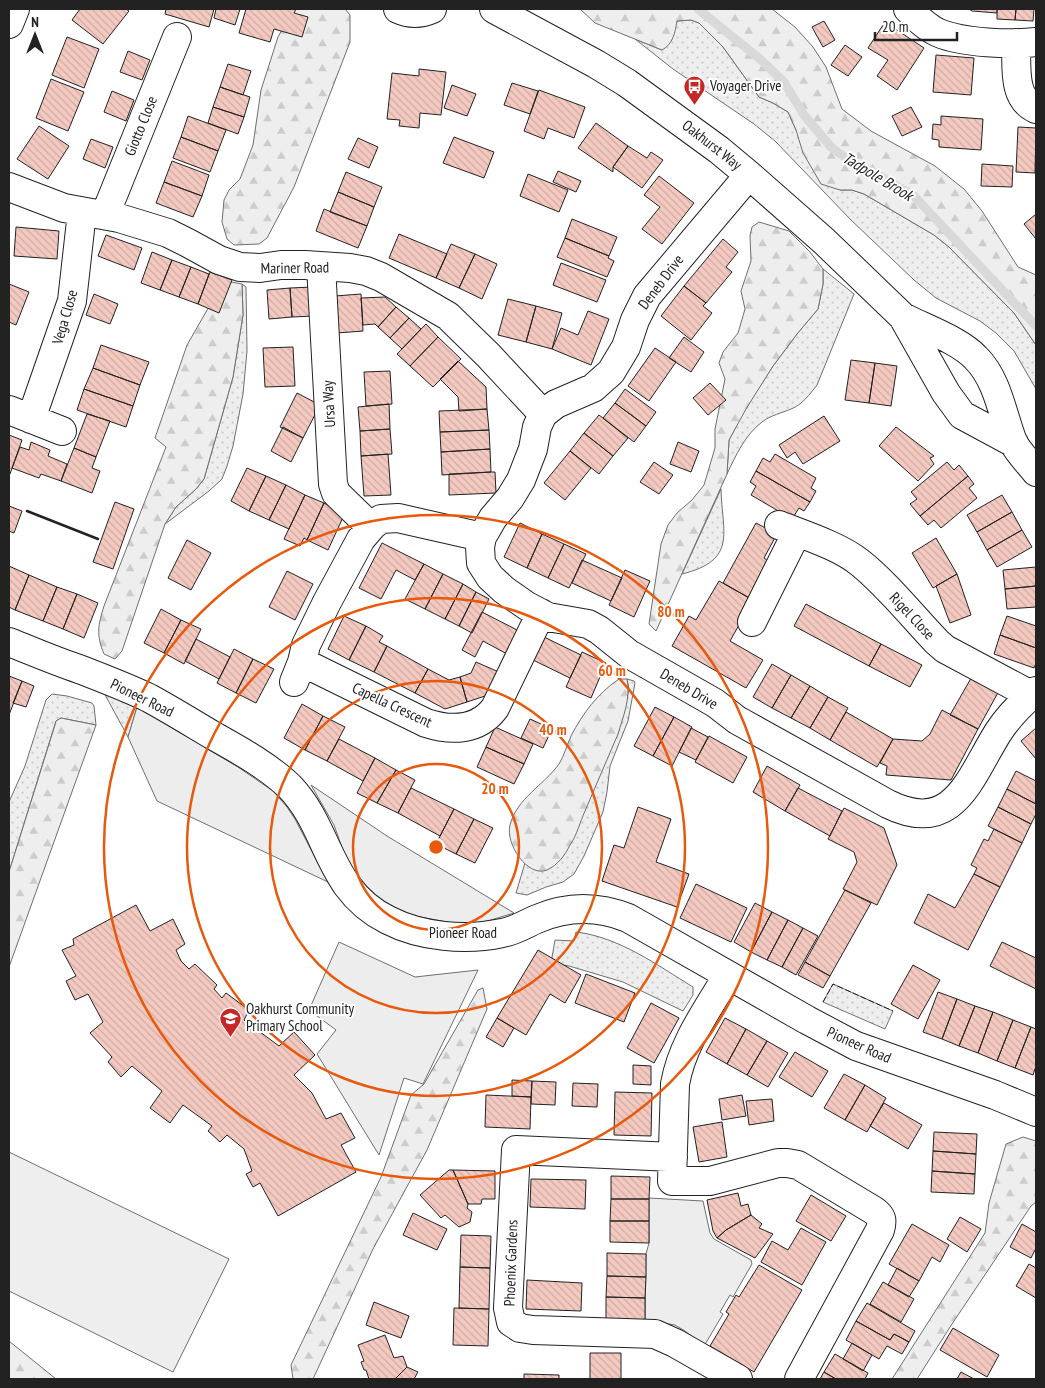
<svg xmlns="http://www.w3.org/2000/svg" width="1045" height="1388" font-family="'PT Sans Narrow',sans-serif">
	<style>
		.grass { fill: url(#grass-dots); stroke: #6f6f6f }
		.forest { fill: url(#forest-firs); stroke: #6f6f6f }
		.pitch { fill: #eee; stroke: #6f6f6f }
		.parking { fill: #ededed; stroke: #6f6f6f }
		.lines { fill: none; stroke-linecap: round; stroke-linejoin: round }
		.stream { stroke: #d9d9d9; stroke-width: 9 }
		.building { fill: url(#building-back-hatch); stroke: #222 }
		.minor-casing { stroke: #222; stroke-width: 30 }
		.minor { stroke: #fff; stroke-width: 28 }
		.fence { stroke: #222; stroke-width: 1; stroke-dasharray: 6 2.5; stroke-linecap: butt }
		.wall { stroke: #222; stroke-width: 2.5 }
		.ring { fill: none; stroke: #e8590c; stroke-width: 2.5 }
		.labels { text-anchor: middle; stroke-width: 4; stroke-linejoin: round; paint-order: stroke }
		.poi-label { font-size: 15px; fill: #222; stroke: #fff; text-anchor: start }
		.street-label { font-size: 15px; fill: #222; stroke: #fff }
		.water-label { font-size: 16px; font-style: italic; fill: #222; stroke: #fff }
		.centre { fill: #e8590c; stroke: #fff; stroke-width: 2.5 }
		.ring-label { font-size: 15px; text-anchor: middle; font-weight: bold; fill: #e8590c; stroke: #fff; stroke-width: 4; stroke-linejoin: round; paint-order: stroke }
	</style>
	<defs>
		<pattern id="grass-dots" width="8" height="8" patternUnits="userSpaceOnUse" patternTransform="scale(1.25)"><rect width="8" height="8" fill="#eee"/><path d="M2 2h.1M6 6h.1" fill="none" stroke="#ccc" stroke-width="1.8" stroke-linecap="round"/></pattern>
		<pattern id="forest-firs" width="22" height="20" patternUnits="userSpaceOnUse" patternTransform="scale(1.25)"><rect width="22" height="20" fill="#eee"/><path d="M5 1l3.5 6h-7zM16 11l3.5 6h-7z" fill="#ccc"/></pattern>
		<pattern id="building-back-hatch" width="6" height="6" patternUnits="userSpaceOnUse" patternTransform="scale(1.25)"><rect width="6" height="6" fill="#f3c9c0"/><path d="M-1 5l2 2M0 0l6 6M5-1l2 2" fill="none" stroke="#d0aca5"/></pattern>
	</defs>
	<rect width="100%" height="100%" fill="#fff"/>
	<path class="grass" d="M691,20l8,3 24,24 36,50 14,6 15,9 8,18 44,60h12l12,4 70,41 15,12 65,66 22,32v44l-22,-38 -18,-18 -16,-12 -44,-23 -22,-18 -64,-61 -75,-78 -21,-17 -81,-55 -38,-30 27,11 15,-29z
		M823,269l31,25 -37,91c-7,9 -15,20 -26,24 -9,4 -20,6 -29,13 -17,13 -26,33 -35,52l2,-34 15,-29 29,-45 24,-32 21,-25 5,-25z
		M242,284l4,3 1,64 -4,43 -10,52 -6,20 -5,13 -13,12 -44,33 11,-17 20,-18 8,-10 29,-102 10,-62z
		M721,489c1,44 17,71 -39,85z
		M627,679l7,2 1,2 -7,38 -18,45 -3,26 -4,20 -19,44 -10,18 -11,8 -17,5 -19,8 -11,-2 9,-30 11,7 82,-136 11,-45z
		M104,693l33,14 -9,30z
		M52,694l15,2 25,7 2,3 2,19 -35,-7 -5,3 -47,151v-70l16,-36 21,-66z
		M576,932c43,5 81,33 117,55v8l-10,16 -60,-29 -54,-16 -18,-3 4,-23 19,1z
		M833,984l60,27 -8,18 -62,-27z"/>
	<path class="forest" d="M293,9h52l5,6v27l-56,145 -27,51 -8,6 -25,1 -7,-6 -5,-17 2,-22 5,-10 11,-11 13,-34 8,-55 17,-53z
		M580,9h192l23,18 18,20 13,20 16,42 29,22 64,35 29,23 18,22 36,56 18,8v70l-22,-32 -65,-66 -15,-12 -70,-41 -12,-4h-12l-19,-6 -18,-31 -7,-23 -8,-18 -15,-9 -14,-6 -36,-50 -24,-24 -8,-3 -14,1c-2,12 -4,23 -15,29l-67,-27z
		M759,222l30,9 21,21 13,17v15l-5,25 -21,25 -24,32 -27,43 -17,31 -2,34 -71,157 -7,-7 12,-80 7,-19 9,-12 15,-13 12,-15 11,-37v-19l10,-50 -6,-16 4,-11 15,-19 7,-24 -4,-18 10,-30 -1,-25 2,-9z
		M231,282l11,2 1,31 -10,62 -29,102 -8,10 -20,18 -11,17 -43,127 -7,8 -11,-5c-8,-19 -6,-29 0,-48l62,-159 -11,-9 32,-93 35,-61z
		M619,679h8c4,19 -4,38 -9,55 -11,26 -22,51 -33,77 -5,11 -8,24 -15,34 -5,10 -12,20 -23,25 -19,8 -42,-26 -37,-45 7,-27 33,-39 49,-61 5,-8 8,-19 12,-28 12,-23 26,-42 48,-57z
		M61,718l35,7 -87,242v-95l46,-147 1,-4z
		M483,988l4,21 -60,141 -54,99 -60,130h-20l-2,-14 90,-188 30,-82 13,-11 54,-94z
		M1023,1137l13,4v61l-5,4 -79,118 -35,55h-25l93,-146 4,-30 17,-59z
		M9,1341l47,38h-47z"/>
	<path class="pitch" d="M9,1152l220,107 -56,113 -164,-81z"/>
	<path class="parking" d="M137,707l101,60 35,24 14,16 8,12 33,63 -171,-81 -29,-64z
		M311,785l76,51 127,77 -33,10h-28l-44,-8 -32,-17 -14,-12 -18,-30 -11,-31z
		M339,942l76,35 63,-7 -55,114 -19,-6 -25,77 -62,-101 19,-24 -27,-20z
		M649,1198l54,3 7,32 4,6 37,21 1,4 -19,33 -3,-2 -10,17 3,2 -19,32 -19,-15 -10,-6 -30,-5 1,-66 3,-11z"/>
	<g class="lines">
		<path class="stream" d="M698,9l62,50 24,23 20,33 27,32 20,15 26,12 37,22 122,130"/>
	</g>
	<path class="building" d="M80,9h46l3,2 -26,33 -31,-24z
		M166,9h48l-5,18 -44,-13z
		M216,9h24l-5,16 -21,-7z
		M246,9h50l-2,4 14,4 -6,20 -28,-8 -4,13 -31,-9z
		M969,9h28v4l-25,-2z
		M997,9h19l-1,11 -18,-1z
		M1016,9h18l-1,12 -18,-1z
		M824,21l11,19 -12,7 -11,-20z
		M885,22l39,26 -27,42 -20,-14 11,-16 -20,-12z
		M67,37l32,12 -15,39 -32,-13z
		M845,45l17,12 -14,19 -17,-11z
		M128,51l22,9 -8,20 -22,-8z
		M936,55l38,3 -3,37 -38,-3z
		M228,64l23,7 -8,24 -23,-8z
		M419,69l27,3 -5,43 -21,-2 -1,15 -20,-2 1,-6 -13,-1 5,-46 27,3z
		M51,79l33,13 -16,39 -32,-13z
		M512,83l26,8 -8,23 -26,-9z
		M452,85l24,9 -9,22 -23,-8z
		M220,87l30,10 -6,20 -31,-10z
		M539,90l46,17 -11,31 -26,-10 -4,11 -20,-8z
		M112,91l22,9 -8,21 -22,-9z
		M213,107l31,10 -6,17 -30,-11z
		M911,107l11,20 -20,9 -10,-20z
		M188,116l38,14 -8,21 -37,-14z
		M941,116l42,3 -2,31 -42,-3v-7l-7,-1 1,-15 8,1z
		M596,123l32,23 -15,21v5l-35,-24z
		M39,126l30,20 -21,33 -31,-20z
		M1018,127l18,1 -1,45 -19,-1z
		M181,137l37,14 -8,21 -37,-14z
		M454,137l40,15 -10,26 -41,-15z
		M358,138l20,9 -9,21 -21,-9z
		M91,139l22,8 -8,21 -22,-9z
		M628,146l19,12 4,-6 12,8 -21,28 -29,-21z
		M172,161l37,14 -7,21 -38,-14z
		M982,164l31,2 -1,21 -31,-1z
		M558,171l23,10 -5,11 -23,-10z
		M346,172l36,15 -8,20 -36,-15z
		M528,174l40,16 -9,22 -39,-16z
		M659,176l35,27 -32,41 -20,-15 18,-22 -16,-12z
		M164,182l38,14 -9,21 -37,-14z
		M338,192l36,15 -7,19 -37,-14z
		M324,209l43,17 -9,22 -42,-17z
		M1036,214v25l-12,-15z
		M572,219l45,18 -8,19 -44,-18z
		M16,227l43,4 -2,28 -43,-3z
		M399,234l48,20 -11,24 -47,-20z
		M106,235l36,13 -8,22 -36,-14z
		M565,238l44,18 -1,2 6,3 -7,16 -50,-20z
		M723,239l15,13 -12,15 6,5 -26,31 -22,-17z
		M451,244l24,10 -16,34 -23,-10z
		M152,252l20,8 -12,30 -19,-7z
		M475,254l22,10 -15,35 -23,-11z
		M172,260l19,7 -12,30 -19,-7z
		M561,263l45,17 -9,22 -44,-17z
		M191,267l18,7 -11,30 -19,-7z
		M210,272l22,8 -13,33 -21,-9z
		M9,284l20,8 -13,33 -7,-3z
		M684,286l22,17 -3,3 9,7 -21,27 -30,-24z
		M313,287l2,29 -23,1 -2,-29z
		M290,288l2,29 -23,2 -2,-29z
		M94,294l24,10 -8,20 -24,-9z
		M361,294l2,37 -26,2 -2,-37z
		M385,297l11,10 -18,20 -3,-3 -12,1 -2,-27z
		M508,299l28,7 -10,36 -28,-7z
		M536,306l26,7 -10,36 -26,-7z
		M396,307l13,11 -19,20 -12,-11z
		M588,311l21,8 -18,46 -39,-16 9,-21 17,7z
		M409,318l12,11 -19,20 -12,-11z
		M426,324l12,13 -28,29 -13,-12z
		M438,337l23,22 -28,28 -23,-21z
		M684,337l20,15 -13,20 -22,-14z
		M101,345l48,17 -9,23 -47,-17z
		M293,347l2,39 -30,1 -2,-39z
		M655,348l21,14 -27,39 -21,-15z
		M851,360l24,3 -6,40 -24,-3z
		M458,361l28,26 1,22 -28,2 -1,-14 -18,-18z
		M875,363l22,3 -6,40 -22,-3z
		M93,368l47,17 -7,21 -49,-17z
		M390,371l2,33 -26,2 -2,-34z
		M710,383l16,17 -18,15 -15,-17z
		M84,389l49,17 -7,21 -49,-17z
		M625,389l31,23 -10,14 -31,-23z
		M297,393l23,12 -17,33 -23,-11z
		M615,403l31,23 -12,16 -31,-24z
		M389,404l1,25 -30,2 -2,-24z
		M487,409l2,21 -49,2 -1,-21z
		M87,414l23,7 -14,36 -22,-9z
		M599,415l29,23 -15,18 -29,-23z
		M824,416l16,25 -37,23 -8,-12 -8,6 -8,-13z
		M283,427l20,11 -12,24 -20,-11z
		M896,427l38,29 -4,2 4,6 -16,17 -39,-35z
		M390,429l2,25 -31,2 -1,-25z
		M489,430l1,19 -49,3 -1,-20z
		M584,433l29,23 -14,18 -29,-23z
		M9,435l13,5 -12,34h-1z
		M31,442l19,8 -2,6 19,8 -6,17 -20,-7 -2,4 -27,-10 8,-21 9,3z
		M678,442l21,9 -8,21 -21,-8z
		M74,448l22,9 -4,11 8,3 -8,22 -31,-12z
		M490,449l1,23 -49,3 -1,-23z
		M570,451l21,17 -26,32 -21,-17z
		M388,454l3,41 -27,1 -3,-40z
		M775,454l41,24 -5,10 5,3 -6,11 -54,-31 7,-13 7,4z
		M654,462l19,13 -14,19 -19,-12z
		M947,462l7,8 5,-5 9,11 -48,40 -10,-12 7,-5 -6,-7z
		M247,468l19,8 -17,35 -18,-10z
		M756,471l54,31 -6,9 -5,-3 -7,11 -41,-24 5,-9 -6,-4z
		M491,472h4l1,21 -47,2v-21z
		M266,476l20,9 -17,35 -20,-9z
		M968,476l6,8 -5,4 8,10 -36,30 -7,-8 -6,5 -8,-9z
		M286,485l19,10 -16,34 -20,-9z
		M305,495l19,8 -17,37 -3,-2 -4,8 -16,-7z
		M1002,495l10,17 -35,20 -10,-17z
		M115,502l19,7 -21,60 -20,-7z
		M324,503l21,10 -17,37 -21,-10z
		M9,506l13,5 -8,22 -5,-2z
		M1012,512l10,18 -35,20 -10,-18z
		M520,523l22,11 -15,34 -23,-11z
		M756,523l21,11 -13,24 6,4 -19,37 -28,-16z
		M1022,530l10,17 -35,20 -10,-17z
		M542,534l22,10 -16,34 -21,-10z
		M936,538l21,36 -24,14 -21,-35z
		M187,540l24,13 -20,37 -23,-12z
		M382,543l42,21 -9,16 -19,-10 -15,29 -22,-11z
		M564,544l22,10 -17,34 -21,-10z
		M582,560l40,18 -11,23 -39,-18z
		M424,564l19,10 -18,35 -20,-10z
		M9,566l20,9 -14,35 -6,-3z
		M1036,567v19l-31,3 -2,-19z
		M625,570l25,11 -16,36 -25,-12z
		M287,571l26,13 -18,36 -26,-13z
		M443,574l20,10 -18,35 -20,-10z
		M957,574l14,41 -21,8 -14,-37z
		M29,575l28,12 -14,34 -28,-11z
		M719,581l34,19 -23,41 33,19 -17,28 -74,-42 17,-30 7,4z
		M463,584l13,8 -17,34 -14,-7z
		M1036,586v21l-29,2 -2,-20z
		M57,587l20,7 -14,35 -20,-8z
		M476,592l13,7 -17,34 -13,-7z
		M77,594l21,9 -14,35 -21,-9z
		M806,604l75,40 -12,22 -75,-40z
		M161,609l20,11 -17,33 -20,-10z
		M482,612l37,19 -12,23 -24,-13 -8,16 -13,-7z
		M344,616l22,10 -17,34 -21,-11z
		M1007,616l29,10v22l-36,-13z
		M181,620l20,9 -17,35 -20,-11z
		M366,626l17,10 -4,6 8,4 -13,26 -25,-12z
		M1000,635l36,13v15l-2,5 -40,-14z
		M544,637l37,18 -11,23 -37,-18z
		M196,639l34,18 -11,22 -34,-18z
		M881,644l41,21 -12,22 -41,-21z
		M387,646l41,23 -13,24 -41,-21z
		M234,649l19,10 -17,34 -19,-10z
		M582,652l24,11 -15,35 -25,-11z
		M253,659l21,10 -18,34 -20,-10z
		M476,662l25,11 -10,21 -24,8 -7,-25 11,-4z
		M772,664l19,11 -19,33 -19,-11z
		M428,669l21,11 11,-3 7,25 -22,7 -30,-16z
		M974,673l26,16 -22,40 -28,-14z
		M791,675l19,11 -19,32 -19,-10z
		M9,676l13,5 -13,34z
		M22,681l12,5 -8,21 -13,-4z
		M810,686l18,11 -18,31 -19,-10z
		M828,697l20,11 -18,32 -20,-12z
		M302,704l21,12 -18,34 -21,-12z
		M655,707l19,10 -21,39 -19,-10z
		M942,710l36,19 -27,51 -65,-5 1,-9 -7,-3 13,-24 29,2 8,-7z
		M846,712l47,27 -16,28 -47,-27z
		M323,716l22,11 -18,34 -22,-11z
		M674,717l18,10 -20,39 -19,-10z
		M530,719l22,10 -9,19 -22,-10z
		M495,727l38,17 -9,20 -38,-17z
		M691,728l17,9 -12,23 -17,-8z
		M1036,728v31l-15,-18z
		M709,736l38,21 -14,26 -38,-21z
		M339,739l36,19 -12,23 -36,-20z
		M486,747l38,17 -10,20 -37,-17z
		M375,758l21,12 -19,33 -20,-10z
		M767,766l33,19 -15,26 -32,-19z
		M396,770l19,10 -17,33 -21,-10z
		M1016,771l20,10v23l-29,-15z
		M411,788l43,21 -14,27 -42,-23z
		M798,788l44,23 -12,25 -45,-25z
		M1007,789l29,15v10l-5,10 -33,-17z
		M638,807l33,12 -15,43 33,12 -12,33 -75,-26 12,-36 10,3z
		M998,807l33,17 -9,19 -34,-17z
		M844,808l40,20 13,37 -20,40 -34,-16 14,-27 -3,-10 -26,-13z
		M454,809l20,10 -18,35 -20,-10z
		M474,819l19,9 -18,35 -19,-9z
		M994,829l28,14 -22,44 -26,-13 3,-6 -6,-3 13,-26 4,2z
		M974,874l26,13 -32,63 -54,-27 14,-29 27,14z
		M696,884l51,24 -16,34 -51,-24z
		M845,890l26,13 -41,73 -25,-14z
		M755,903l17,9 -21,40 -17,-10z
		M136,905l14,26 23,-12 12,25 -9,6 5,11 8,8 6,-5 22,21 -3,4 8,9 4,-5 23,17 -5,10 35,26 15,-14 21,23 -21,20 18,18 14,26 15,-6 14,25 -14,7 15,27 -78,44 -18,-33 -7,4 -7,-13 6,-3 -8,-22 -17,-14 -7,7 -12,-11 4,-5 -29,-21 -13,18 -20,-15 12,-17 -30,-25 -11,11 -13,-15 4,-5 -22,-24 13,-11 -15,-28 -13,6 -9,-19 10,-5 -14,-26 12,-5 -1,-6z
		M772,912l16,8 -21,40 -16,-8z
		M788,920l15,8 -21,39 -15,-7z
		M803,928l15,8 -22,39 -14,-8z
		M1002,942l34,16v31l-46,-23z
		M538,950l43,25 -16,28 -15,-9 -24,41 -29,-17z
		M805,962l25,14 -7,12 -25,-13z
		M913,965l27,15 -22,39 -27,-15z
		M586,974l49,19 -11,29 -49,-19z
		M938,992l19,7 -15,40 -19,-7z
		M957,999l18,7 -16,40 -17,-7z
		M651,1003l28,15 -25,45 -27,-15z
		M975,1006l18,6 -15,41 -19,-7z
		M993,1012l20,8 -16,41 -19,-8z
		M497,1018l17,10 -11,19 -17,-10z
		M725,1018l21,11 -19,35 -21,-12z
		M1013,1020l18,7 -16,41 -18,-7z
		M1031,1027l5,2v37l-3,9 -18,-7z
		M746,1029l21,12 -20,34 -20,-11z
		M767,1041l21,12 -20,34 -21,-12z
		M795,1052l33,19 -16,26 -33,-20z
		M633,1065l18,1v19l-18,-1z
		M844,1074l21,11 -20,35 -21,-12z
		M512,1080l20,1 -1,16 -19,-1z
		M532,1081l24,1 -1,23 -24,-1z
		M573,1083l25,1 -1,23 -25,-1z
		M865,1085l21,13 -19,34 -22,-12z
		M615,1092l37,1 -1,43 -37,-1z
		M486,1095l45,2 -1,32 -45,-2z
		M742,1095l4,21 -24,4 -3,-21z
		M772,1099l2,22 -25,4 -3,-24z
		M884,1103l38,22 -14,24 -38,-23z
		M722,1122l5,35 -28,5 -6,-35z
		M934,1132l43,2 -1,20 -43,-3z
		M933,1151l43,3 -1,20 -43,-3z
		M449,1170h4l15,34 -1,4 5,4 -2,10 -11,5 -14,-12 -4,3 -21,-23z
		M453,1170l42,1v28h-13l-1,5h-13z
		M932,1171l43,3 -1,20 -43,-2z
		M611,1176l39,1 -1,22h-38z
		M531,1179l55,1 -1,29 -55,-2z
		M738,1193l3,13 7,-2 3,11 -25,15 -9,8 -4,-7 -6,-31z
		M811,1195l35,21 -15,25 -35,-20z
		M611,1199h38v22h-39z
		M413,1213l34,16 -10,21 -34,-15z
		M751,1215l11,9 -3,4 14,6 -18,24 -38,-20 9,-8z
		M960,1217l21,12 -14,23 -20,-13z
		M610,1221h39v22l-39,-1z
		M912,1224l37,21 -9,17 -8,-5 -13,24 -30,-17z
		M1022,1224l14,8v16l-5,10 -21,-11z
		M801,1228l25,14 -24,43 -41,-23 11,-21 16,9z
		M461,1235l30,1 -1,32 -30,-1z
		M607,1253l39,1v23l-39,-1z
		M1029,1264l7,4v30l-20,-12z
		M759,1265l43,25 -48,82 -44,-26 19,-32 -3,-2 10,-17 3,2z
		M460,1267l30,1 -1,41 -30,-1z
		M897,1268l22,13 -10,16 -21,-12z
		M607,1276l39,1 -1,21 -39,-1z
		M527,1280l55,3 -1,28 -55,-2z
		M883,1282l31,17 -13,23 -31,-18z
		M606,1297l39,1v22l-39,-1z
		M374,1302l35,14 -8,22 -35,-13z
		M867,1303l48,28 -6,11 -15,-8 -4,6 -34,-19z
		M454,1308l35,1 -1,37 -35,-1z
		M856,1321l34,19 4,-6 15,8 -7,12 -15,-8 -8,13 -33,-19z
		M953,1328l46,27 -12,22 -47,-27z
		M385,1335l9,23 9,-2 4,11 -12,12h-26l-3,-9h-2l-3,-8 3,-1 -6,-16z
		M852,1343l20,12 -9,16 -20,-12z
		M590,1353h31v26h-31z
		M835,1354l33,19 -3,6h-29l-12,-7z
		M407,1367l11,5 -4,7h-19z
		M824,1372l12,7h-16z
		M961,1372l13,7h-17z
		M524,1374l35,1v4h-35z"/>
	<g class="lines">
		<defs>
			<path id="minor" d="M398,9c11,5 23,5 34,0
				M494,9l102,55 31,19 92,67 30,25 75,66 79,76 43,76 16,22 52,28
				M908,9c9,9 19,19 31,24 24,10 72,12 97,9
				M9,24l6,-15
				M1016,43c1,23 -4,55 20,66
				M749,175l-102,121 -12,24 -9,27 -15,25 -18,16 -37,16 -13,10 -6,13 -4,22 -12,31 -11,18 -17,20 -11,19 -2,10 1,16 9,14 14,13 23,16 21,11 40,7 11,6 30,24 86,49 22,17 151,84c67,33 82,-28 111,-73 10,-15 24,-29 37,-40
				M9,187l55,21 55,10 49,15 20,10 31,17 21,7 20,1 21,-3h24l45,3 16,3 15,6 67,39 40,39 55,59
				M105,215l72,-178
				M321,266l12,218 3,9 35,34
				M903,317c23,12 56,23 73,41 22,22 26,56 37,84 5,10 16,21 23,30
				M9,410l53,21
				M31,419l41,-118 10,-89
				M779,525c25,10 60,21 80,37 27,21 54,55 78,80l8,7 86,46
				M752,622l45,-90
				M9,642c23,9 46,19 70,27 23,9 47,18 70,29 22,12 43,25 65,38 25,14 54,30 75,50 42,43 37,103 99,134 33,17 78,21 114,13 13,-2 23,-9 35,-14 30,-13 61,-13 91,-1l179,102 49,26 139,49 41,17
				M302,662l124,61c25,8 52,8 69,-15l46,-95
				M294,682l8,-20 4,-17 21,-43 34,-63 12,-14 8,-6 17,-1 84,19
				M728,975c-21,35 -46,69 -53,109l-3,97h38l68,-18h9l11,2 75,45c9,6 10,10 7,20l-81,149
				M673,1157l-157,-7 -8,158 3,14 9,6 13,2 122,4 20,9 63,36"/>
		</defs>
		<use href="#minor" class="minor-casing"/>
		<use href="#minor" class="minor"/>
		<path class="fence" d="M823,1002l10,-18 60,27"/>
		<path class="wall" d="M27,511l71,28"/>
	</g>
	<g class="ring">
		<circle cx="436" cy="847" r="83"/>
		<circle cx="436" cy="847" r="166"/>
		<circle cx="436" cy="847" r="249"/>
		<circle cx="436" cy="847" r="332"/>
	</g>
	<defs>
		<symbol id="bus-pin" viewBox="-11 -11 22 30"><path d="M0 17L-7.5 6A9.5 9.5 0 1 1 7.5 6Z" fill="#c62828" stroke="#fff"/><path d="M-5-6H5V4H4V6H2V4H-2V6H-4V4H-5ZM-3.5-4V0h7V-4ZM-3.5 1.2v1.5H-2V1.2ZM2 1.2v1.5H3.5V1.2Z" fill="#fff"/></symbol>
		<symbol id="school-pin" viewBox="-11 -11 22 30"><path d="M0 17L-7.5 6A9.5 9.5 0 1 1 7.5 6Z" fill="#c62828" stroke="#fff"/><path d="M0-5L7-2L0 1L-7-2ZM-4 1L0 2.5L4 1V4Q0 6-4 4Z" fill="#fff"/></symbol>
	</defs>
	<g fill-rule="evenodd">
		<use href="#bus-pin" x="682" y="74" width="25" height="34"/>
		<use href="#school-pin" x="218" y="1006" width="25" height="34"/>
	</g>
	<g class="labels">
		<g class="poi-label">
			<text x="710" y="91">Voyager Drive</text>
			<text x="246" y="1014">Oakhurst Community<tspan x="246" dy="17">Primary School</tspan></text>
		</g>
		<g class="street-label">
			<text transform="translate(141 126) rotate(-68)" y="5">Giotto Close</text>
			<text transform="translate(712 145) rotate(38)" y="5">Oakhurst Way</text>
			<text transform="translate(295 268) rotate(-1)" y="5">Mariner Road</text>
			<text transform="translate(661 282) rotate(-53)" y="5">Deneb Drive</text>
			<text transform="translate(65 317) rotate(-74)" y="5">Vega Close</text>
			<text transform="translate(329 404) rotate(-93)" y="5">Ursa Way</text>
			<text transform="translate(912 616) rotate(47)" y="5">Rigel Close</text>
			<text transform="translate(689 689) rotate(31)" y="5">Deneb Drive</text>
			<text transform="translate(142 698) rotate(26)" y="5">Pioneer Road</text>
			<text transform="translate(392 705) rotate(25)" y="5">Capella Crescent</text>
			<text x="463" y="938">Pioneer Road</text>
			<text transform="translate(859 1045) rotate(24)" y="5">Pioneer Road</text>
			<text transform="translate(511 1263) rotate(-88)" y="5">Phoenix Gardens</text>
		</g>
		<g class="water-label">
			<text transform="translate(878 176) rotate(31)" y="6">Tadpole Brook</text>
		</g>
	</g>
	<circle cx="436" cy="847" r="8" class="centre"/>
	<g class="ring-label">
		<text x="671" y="617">80 m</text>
		<text x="612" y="676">60 m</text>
		<text x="553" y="735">40 m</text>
		<text x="495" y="794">20 m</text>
	</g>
	<rect width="1045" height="1388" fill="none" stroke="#222222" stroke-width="20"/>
	<g transform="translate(35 35)" stroke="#ffffff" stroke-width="4" paint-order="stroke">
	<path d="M0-4L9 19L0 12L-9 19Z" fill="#222222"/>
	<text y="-8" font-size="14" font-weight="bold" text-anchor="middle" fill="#222222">N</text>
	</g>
	<path d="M875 32v8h82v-8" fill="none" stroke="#222222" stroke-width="2.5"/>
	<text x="882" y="32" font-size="15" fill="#222222" stroke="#ffffff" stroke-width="4" paint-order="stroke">20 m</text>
</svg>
